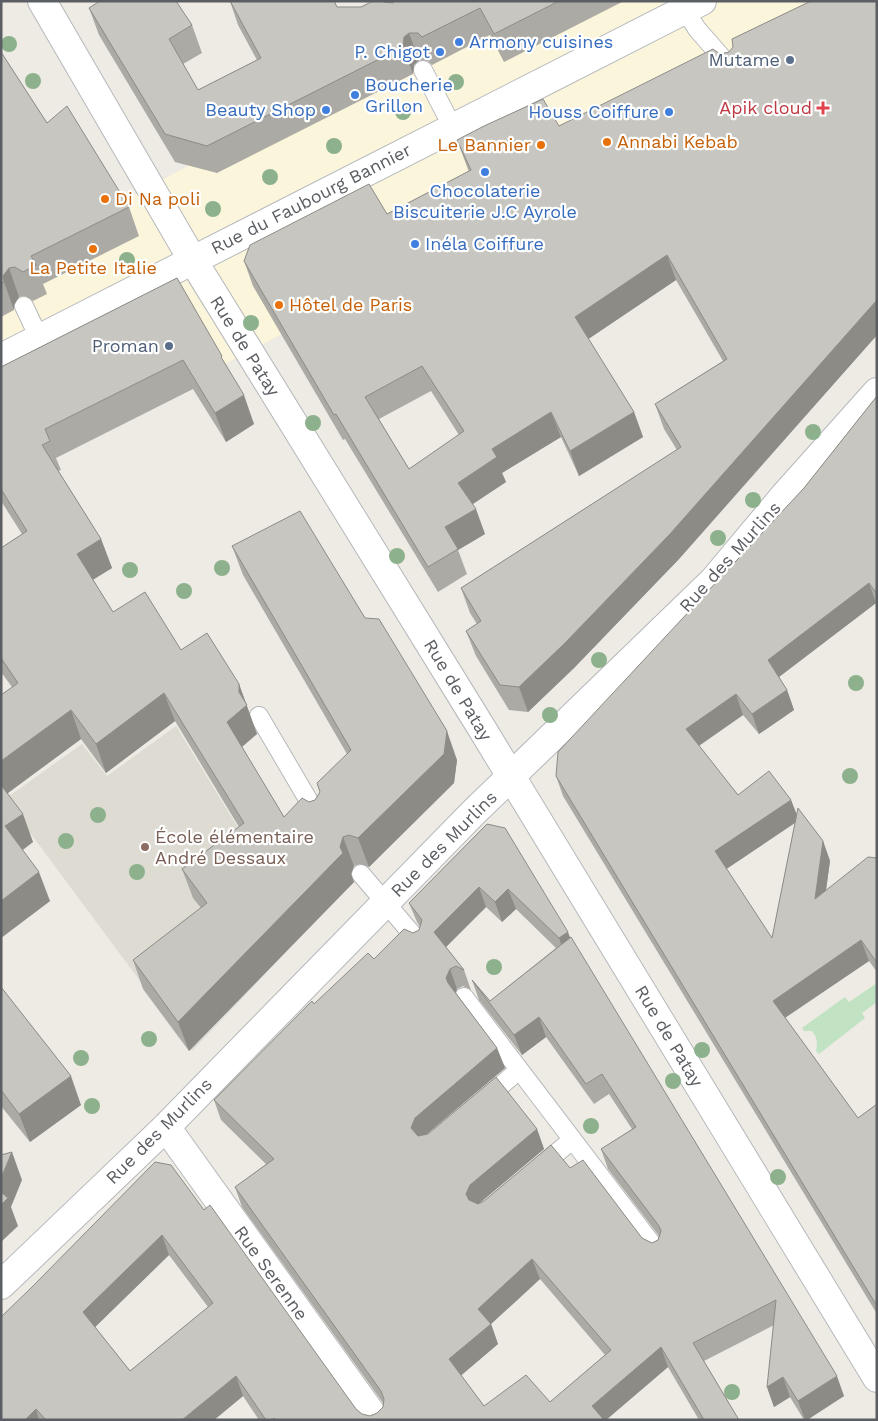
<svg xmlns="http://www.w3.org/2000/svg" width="878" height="1421" font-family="'Work Sans',sans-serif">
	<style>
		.commercial { fill: #fbf6db }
		.education { fill: #dddbd2 }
		.green { fill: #c2e2c4 }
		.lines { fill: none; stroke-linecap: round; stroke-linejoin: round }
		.lane-casing { stroke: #b6b8bc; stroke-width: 20 }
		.street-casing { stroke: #b6b8bc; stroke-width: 30 }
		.secondary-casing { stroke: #b7b9be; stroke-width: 30 }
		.lane { stroke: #fff; stroke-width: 18 }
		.street { stroke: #fff; stroke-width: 28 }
		.secondary { stroke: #fff; stroke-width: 28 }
		.tree { fill: #8cb18c }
		.wall { fill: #acaaa5; fill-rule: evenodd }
		.shaded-wall { fill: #8c8b86 }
		.building { fill: #c8c6c0; stroke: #8c8b86; fill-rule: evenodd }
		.shop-dot { fill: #3f7fe0; stroke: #fff; stroke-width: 2 }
		.service-dot { fill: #5c6f8a; stroke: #fff; stroke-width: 2 }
		.health-dot { fill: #e0444e; stroke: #fff; stroke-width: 2 }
		.food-dot { fill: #e8710a; stroke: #fff; stroke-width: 2 }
		.education-dot { fill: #8d6e63; stroke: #fff; stroke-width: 2 }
		.labels { text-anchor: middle; stroke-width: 4.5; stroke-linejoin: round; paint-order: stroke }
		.shop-label { font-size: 18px; fill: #366cbe; stroke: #fff; text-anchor: start }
		.service-label { font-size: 18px; fill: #4e5e75; stroke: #fff; text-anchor: end }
		.health-label { font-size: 18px; fill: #be3a42; stroke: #fff; text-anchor: end }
		.food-label { font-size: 18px; fill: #c56008; stroke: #fff; text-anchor: start }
		.street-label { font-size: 18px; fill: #5b5e63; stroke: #fff }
		.education-label { font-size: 18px; fill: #785e54; stroke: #fff; text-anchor: start }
	</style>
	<rect width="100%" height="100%" fill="#edebe3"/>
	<path class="commercial" d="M497,1h380v20l-876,461v-216z"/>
	<path class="education" d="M176,726l103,169 28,35 -115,121 -187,-252 77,-55 25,32z"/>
	<path class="green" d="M877,983v19l-15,11 3,5 -46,36 -3,-3c2,-8 1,-14 -4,-20h-8l-2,-3 43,-31 4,5z"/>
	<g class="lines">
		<defs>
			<path id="lane" d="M685,10l12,19 35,40
				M423,70l30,58
				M24,306l15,32
				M259,716l61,104
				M361,874l58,68
				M464,997l194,255
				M484,1100l35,-30
				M540,1167l32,-27"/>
			<path id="street" d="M42,1l150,258 289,468 396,651
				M166,1127l210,293
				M1,1285l165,-158 308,-315 240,-232 71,-85 92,-103"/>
			<path id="secondary" d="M1,358l701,-357"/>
		</defs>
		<use href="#lane" class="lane-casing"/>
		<use href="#street" class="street-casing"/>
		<use href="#secondary" class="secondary-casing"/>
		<use href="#lane" class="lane"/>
		<use href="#street" class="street"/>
		<use href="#secondary" class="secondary"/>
	</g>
	<g class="tree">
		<circle cx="9" cy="44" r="8"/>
		<circle cx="33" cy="81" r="8"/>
		<circle cx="456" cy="82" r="8"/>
		<circle cx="403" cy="112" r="8"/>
		<circle cx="334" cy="146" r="8"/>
		<circle cx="270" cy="177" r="8"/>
		<circle cx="213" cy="209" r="8"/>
		<circle cx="127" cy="260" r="8"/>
		<circle cx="251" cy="323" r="8"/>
		<circle cx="313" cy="423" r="8"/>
		<circle cx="813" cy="432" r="8"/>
		<circle cx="753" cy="500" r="8"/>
		<circle cx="718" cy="538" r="8"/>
		<circle cx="397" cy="556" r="8"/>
		<circle cx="222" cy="568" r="8"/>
		<circle cx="130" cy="570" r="8"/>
		<circle cx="184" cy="591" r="8"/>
		<circle cx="599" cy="660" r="8"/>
		<circle cx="856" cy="683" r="8"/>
		<circle cx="550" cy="715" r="8"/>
		<circle cx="850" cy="776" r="8"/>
		<circle cx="98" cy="815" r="8"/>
		<circle cx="66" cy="841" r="8"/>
		<circle cx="137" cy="872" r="8"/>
		<circle cx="494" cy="967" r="8"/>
		<circle cx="149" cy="1039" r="8"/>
		<circle cx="702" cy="1050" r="8"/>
		<circle cx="81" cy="1058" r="8"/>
		<circle cx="673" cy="1081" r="8"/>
		<circle cx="92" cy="1106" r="8"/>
		<circle cx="591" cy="1126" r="8"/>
		<circle cx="778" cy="1177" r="8"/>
		<circle cx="732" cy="1392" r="8"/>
	</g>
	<path class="wall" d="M230,1h104l3,6h24l23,-5 9,1 2,-2h229l-120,61 -14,-27 -58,30 -4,-4 -9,-1 -5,5 -1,9 -196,99 -42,-11 -76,-127 -10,-27 103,17 10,28 -19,11 15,26 59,-30 -19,-35z
		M877,1v334l-198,224 -105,109 -46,44 -19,-2 -33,-54 -10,-25 11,-7 -7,-11 -9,-25 216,-138 -13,-21 -9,-25 68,-43 -47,-81 -88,59 46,73 9,25 -64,39 -18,-39 -59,36 4,9 -34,22 13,30 -27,16 9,24 -29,18 -93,-153 -2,1 -90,-154 -9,-25 143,-47 82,-42 -12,-32 102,-14 161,-72 9,-2zM431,391l28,44 -50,34 -30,-50z
		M1,52l46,71 82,84 10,29 -96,48 4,10 -14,7 -8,-5 -6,1 -5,8v5l-13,7z
		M177,278l49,88 28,58 -28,18 -33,-53 -137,69 5,12 -3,1 43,68 11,29 -19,12 20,32 126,72 18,50 -15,13 42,70 25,-15 6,-2 32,-46 -104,-179 -11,-29 133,72 92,142 -3,23 -85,84 -9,-3 -6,2 -3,8 3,8 -165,169 -46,-62 -10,-29 68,-52 -8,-10 -11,-29 57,-42 -64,-106 -69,52 -25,-34 -73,54 25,49 -10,8 27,51 -49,37 11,-251 -11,-15v-124l21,-14 -21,-33v-134z
		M877,396v208l-1,-1 -97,74 8,13 7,20 -35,24 -16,-19 -44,31 39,49 53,5 5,14 27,27 7,20 -4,29 51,-32v114l-8,-11 -84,57 73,100 19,-14v210l-314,-518 -7,-20 248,-288zM795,823l-23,115 -46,-69z
		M487,824l83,113 274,459 -37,24h-3l-14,-23 -16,10 -7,-20 7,-62 -70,36 35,59h-40l-31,-53 -62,53h-347l-16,-24 -29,24h-213v-103l203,-107 152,199 6,5 8,2 7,-3 6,-6v-4l-141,-196 -7,-20 31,-23 -45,-44 -7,-20 100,-96 60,-45 39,-26 6,-3 1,-3 -3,-5 -8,-19zM486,907l16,15 14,-13 40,39 -66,53 -18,-21 7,20 43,55 24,-18 48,67 15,-10 23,35 -31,20 7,20 51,67 -1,4 -6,3 -10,-5 -72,-70 -90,35 64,-54 -7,-20 -111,6 79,-67 -8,-20 -41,-55 1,-4 6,-3 8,4 -7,-20 -18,-23zM169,1255l39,52 -78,64 -35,-44zM540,1279l65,76 -55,47 -66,4 -23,-31 37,-31 -7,-20z
		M1,987l80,118 -51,37 -29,-36z"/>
	<path class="shaded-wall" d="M409,33l10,27 -5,5 -1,9 -10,-27 1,-10z
		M667,255l9,25 -92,62 -9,-25z
		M9,268l10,29 -5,8v5l-10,-28 -1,-6z
		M877,300v35l-198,224 -105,109 -46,44 -9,-25z
		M244,395l10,29 -28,18 -11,-29z
		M551,412l10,25 -59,36 4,9 -39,26 -9,-25 34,-34z
		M634,412l9,25 -64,39 -9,-25z
		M476,509l9,25 -27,16 -13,-23z
		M101,539l11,29 -25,15 -10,-29z
		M869,583l7,20 -101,77 -7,-20z
		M239,684l18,50 -20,17 -10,-29 12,-30z
		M787,690l7,20 -35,24 -7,-20z
		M164,693l11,28 -69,52 -10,-29z
		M736,694l7,21 -49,34 -8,-20z
		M71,710l10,29 -80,59v-37z
		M447,731l10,29 -3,23 -85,84 -11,-29z
		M791,800l8,20 -77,52 -7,-21z
		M23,814l10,28 -18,13 -10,-29z
		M343,837l11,29 -3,8 3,8 -165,169 -11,-29 162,-175z
		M823,841l7,20 -8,58 -7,-20z
		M39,872l11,29 -49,37v-37z
		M479,887l7,20 -45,45 -7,-20z
		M508,889l8,20 -14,13 -7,-20z
		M568,932l7,20 -9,6 -7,-20z
		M861,940l8,21 -89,60 -7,-20z
		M450,969l7,20 -4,9 -7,-20z
		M539,1017l7,20 -24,18 -8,-20z
		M497,1048l8,20 -83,70 -3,10 -8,-20 4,-10z
		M71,1076l10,29 -51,37 -11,-28z
		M537,1129l7,20 -67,56 -3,9 -8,-20 4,-9z
		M12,1152l10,28 -11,27 7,19 -17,16v-64z
		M162,1235l7,20 -79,77 -7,-20z
		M532,1259l8,20 -49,45 7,20 -41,35 -8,-20 29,-50z
		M661,1347l7,20 -62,53h-9l-5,-14z
		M236,1376l7,20 -29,24h-32z
		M837,1376l7,20 -37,24h-2l-7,-19z
		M783,1377l7,20 -16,10 -7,-20z
		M36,1409l3,11h-14z"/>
	<path class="building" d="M100,1h76l16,24 -23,14 29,51 63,-32 -31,-57h104l3,6h24l12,-6h9l2,1 9,1 2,-2h164l-65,33 -14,-26 -58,29 -4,-4h-9l-5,4 -1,10 -196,99 -42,-12 -76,-126z
		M811,1h66v299l-207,234 -105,109 -46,44 -19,-2 -34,-54 15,-10 -20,-33 220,-141 -26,-43 72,-45 -60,-104 -92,62 59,95 -64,39 -19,-39 -59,37 5,8 -39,26 18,26 -31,18 13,22 -30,18 -92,-153 -2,1 -90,-154 6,-16 119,-61 18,30 84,-44 -14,-30 27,-14 59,-27 16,27 154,-77 7,5 9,-2 4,-5 -1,-8zM422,366l42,65 -55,38 -44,-72z
		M1,52l46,71 20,-17 62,101 -98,49 5,9 -13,7 -8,-5 -6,1 -6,8 1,6 -3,1z
		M177,278l45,78 -1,1 23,38 -29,18 -32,-53 -138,69 5,12 -8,4 59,94 -24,15 36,58 32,-20 36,58 26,-17 32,51v8l8,13 -20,17 57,95 18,-19 7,4 6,-2 5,-8 -3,-9 34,-33 -119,-204 68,-35 65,107 14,1 68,112 -3,23 -86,84 -9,-3 -6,2 -3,10 3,6 -165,169 -45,-62 74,-57 -25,-34 62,-46 -80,-130 -68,51 -25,-34 -70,51v-66l17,-12 -17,-25v-110l26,-17 -26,-42v-122z
		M877,396v198l-8,-11 -101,77 19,30 -35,24 -16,-20 -50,35 52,66 31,-24 22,29 -76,51 57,87 26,-130 25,33 -8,58 53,-42 9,1v105l-16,-23 -88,61 85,117 19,-14v202l-321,-530 2,-24 246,-264z
		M1,785l22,29 -18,12 34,46 -38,29z
		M487,824l18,4 63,104 -9,6 -51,-49 -13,13 -16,-15 -45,45 30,38 -8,-4 -6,3 -4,9 2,5 49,65 -82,70 -4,10 7,8 10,-2 68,-57 41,52 -67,56 -4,9 3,6 9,4 6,-3 67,-56 19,23 13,-8 59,78 10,5 6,-3 3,-9 -2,-5 -58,-77 35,-22 -34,-53 -16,10 -47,-67 -25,18 -42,-55 18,21 81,-64 266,439 -39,25 -15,-24 -16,10 9,-87 -83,43 46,77h-35l-43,-73 -69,59 12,14h-329l-1,-2 -2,2h-6l-30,-44 -54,44h-136l-10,-11 -11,11h-24v-103l31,-30 123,-125 16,3 33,45 6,-5 146,204 6,5 8,2 7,-3 6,-6 1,-8 -3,-8 -146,-204 39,-28 -60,-59 98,-99 2,3 54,-51 6,6 30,-30 9,4 6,-3 3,-10 -13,-17zM162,1235l51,68 -83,68 -47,-59zM532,1259l79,91 -61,52 -24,-27 -42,31 -35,-47 42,-35 -13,-15z
		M1,987l70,89 -52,38 -18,-24z
		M12,1152l-11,26v-23z
		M1,1192l7,6 -7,7z"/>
	<g class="shop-dot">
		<circle cx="459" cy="42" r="5"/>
		<circle cx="440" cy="52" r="5"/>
		<circle cx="355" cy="95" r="5"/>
		<circle cx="326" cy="110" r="5"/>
		<circle cx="669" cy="112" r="5"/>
		<circle cx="485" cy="172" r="5"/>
		<circle cx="415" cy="244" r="5"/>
	</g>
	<g class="service-dot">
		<circle cx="790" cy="60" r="5"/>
		<circle cx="169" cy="346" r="5"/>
	</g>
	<path class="health-dot" d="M820.5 100.5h5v5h5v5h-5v5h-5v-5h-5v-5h5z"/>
	<g class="food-dot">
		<circle cx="607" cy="142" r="5"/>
		<circle cx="541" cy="145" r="5"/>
		<circle cx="105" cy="199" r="5"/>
		<circle cx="93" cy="249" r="5"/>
		<circle cx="279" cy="305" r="5"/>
	</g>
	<circle class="education-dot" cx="145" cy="847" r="5"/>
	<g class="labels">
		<g class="shop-label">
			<text x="469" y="48">Armony cuisines</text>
			<text x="430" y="58" text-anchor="end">P. Chigot</text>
			<text x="365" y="91">Boucherie<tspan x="365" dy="21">Grillon</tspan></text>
			<text x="316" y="116" text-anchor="end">Beauty Shop</text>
			<text x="659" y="118" text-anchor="end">Houss Coiffure</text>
			<text x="485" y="197" text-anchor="middle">Chocolaterie<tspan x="485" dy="21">Biscuiterie J.C Ayrole</tspan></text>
			<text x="425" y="250">Inéla Coiffure</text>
		</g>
		<g class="service-label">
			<text x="780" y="66">Mutame</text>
			<text x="159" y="352">Proman</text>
		</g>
		<g class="health-label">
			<text x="812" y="114">Apik cloud</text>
		</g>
		<g class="food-label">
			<text x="617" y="148">Annabi Kebab</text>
			<text x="531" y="151" text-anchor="end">Le Bannier</text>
			<text x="115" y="205">Di Na poli</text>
			<text x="93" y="274" text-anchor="middle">La Petite Italie</text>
			<text x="289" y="311">Hôtel de Paris</text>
		</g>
		<g class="street-label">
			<text transform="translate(311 199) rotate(-27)" y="6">Rue du Faubourg Bannier</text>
			<text transform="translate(245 346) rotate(58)" y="6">Rue de Patay</text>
			<text transform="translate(730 557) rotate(-48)" y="6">Rue des Murlins</text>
			<text transform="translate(458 690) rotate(59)" y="6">Rue de Patay</text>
			<text transform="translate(444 844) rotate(-45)" y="6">Rue des Murlins</text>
			<text transform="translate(669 1036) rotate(59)" y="6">Rue de Patay</text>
			<text transform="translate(159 1131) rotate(-45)" y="6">Rue des Murlins</text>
			<text transform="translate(271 1273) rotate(54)" y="6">Rue Serenne</text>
		</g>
		<g class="education-label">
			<text x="155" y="843">École élémentaire<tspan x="155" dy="21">André Dessaux</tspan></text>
		</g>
	</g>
	<rect width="878" height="1421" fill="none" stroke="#5b5e63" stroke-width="5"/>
</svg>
